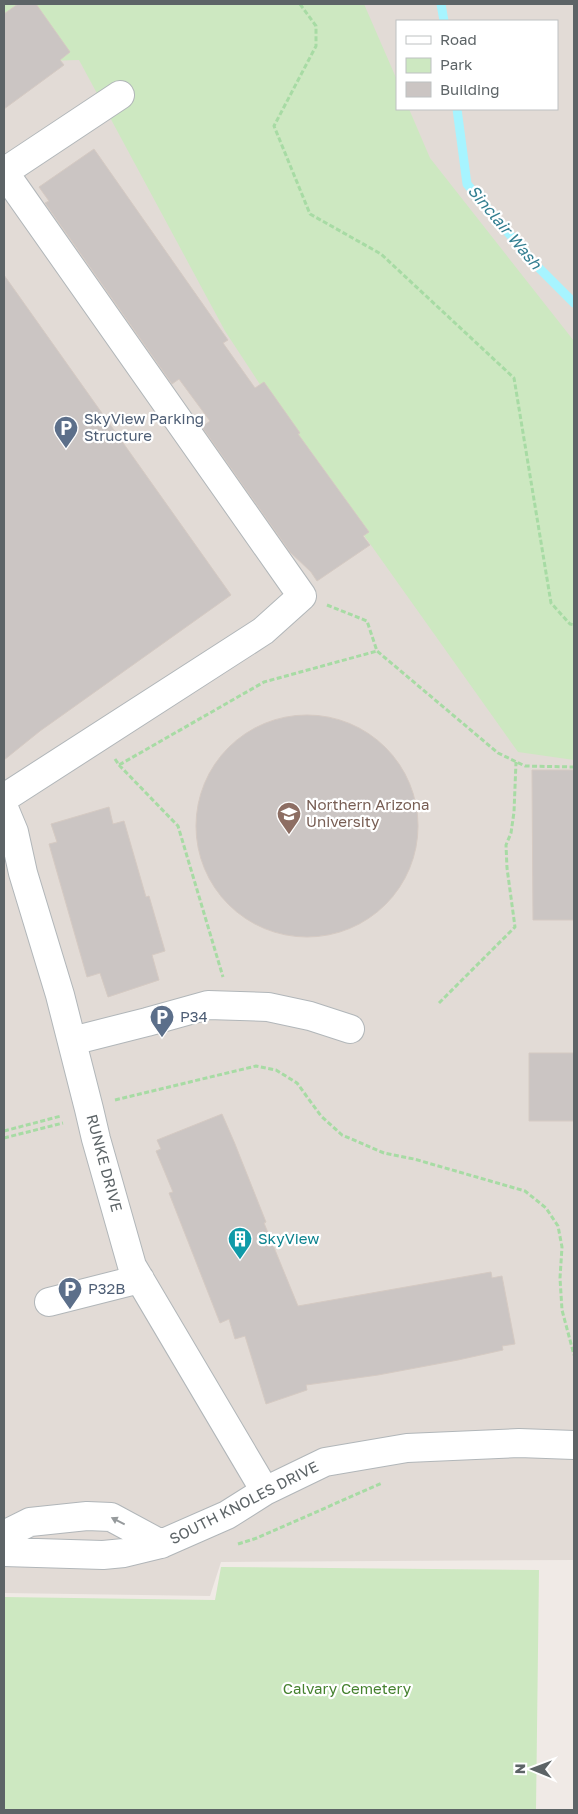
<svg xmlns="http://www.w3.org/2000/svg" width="578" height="1814" font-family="'Golos Text',sans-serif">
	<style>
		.education { fill: #e2dbd6; fill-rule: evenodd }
		.green { fill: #cde8c1 }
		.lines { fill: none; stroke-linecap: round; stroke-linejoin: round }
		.stream { stroke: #a7f4ff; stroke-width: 9 }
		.building { fill: #cbc5c3; stroke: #d5cac3 }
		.minor-casing { stroke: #b1b6b9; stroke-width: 30 }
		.path { stroke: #a7dba4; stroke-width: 3; stroke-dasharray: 5 2.5; stroke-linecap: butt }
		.minor { stroke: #fff; stroke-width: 28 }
		.oneway { fill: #969a9c }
		.labels { text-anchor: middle; stroke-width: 4.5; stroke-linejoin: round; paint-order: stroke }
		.service-label { font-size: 15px; fill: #4e5e75; stroke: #fff; text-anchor: start }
		.education-label { font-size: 15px; fill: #785e54; stroke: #fff; text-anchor: start }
		.street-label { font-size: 15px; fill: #5d6467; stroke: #fff }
		.culture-label { font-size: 15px; fill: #0d838f; stroke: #fff; text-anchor: start }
		.park-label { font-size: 15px; fill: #468230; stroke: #fff }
		.water-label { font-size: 16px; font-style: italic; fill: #347f91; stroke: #fff }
	</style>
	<rect width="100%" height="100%" fill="#f0eae6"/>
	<path class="education" d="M4,4h570v1556l-353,2 -11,34 -206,-3zM397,21h160v88h-160z"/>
	<path class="green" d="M4,4h360l33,76v29h12l21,49 144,183v419l-56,-8 -221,-311 -72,-110 -146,-271 -75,2z
		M221,1567l318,3 -3,240h-532v-213l211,3z"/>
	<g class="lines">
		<path class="stream" d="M441,4l3,17
			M457,109l10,75 67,79 40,40"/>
	</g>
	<path class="building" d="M18,4h18l34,48 -10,8 4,5 -60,44v-95z
		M94,149l134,191 -5,3 32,45 9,-6 36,51 -2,1 71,98 -6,4 7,9 -53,36 -6,-9 -21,-20 -88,-125 8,-6 -31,-42 -7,5 -127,-181 4,-2 -10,-14z
		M4,275l227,320 -191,136 -36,29z
		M196 826a111 111 0 1 1 222 0a111 111 0 1 1-222 0Z
		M532,770h42v150h-41z
		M109,807l4,17 11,-3 22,76 3,-1 16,55 -13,4 7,25 -51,17 -8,-24 -13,4 -38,-133 8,-2 -6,-18z
		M529,1053h45v68h-45z
		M222,1114l13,30 31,78 -2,1 34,83 193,-34 1,6 10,-2 13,68 -13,2 1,4 -45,10 -80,15 -72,10 1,5 -41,14 -21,-68 -10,3 -6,-20 -9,4 -51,-130 4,-1 -17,-41 5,-2 -4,-9z"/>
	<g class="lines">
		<defs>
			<path id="minor" d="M4,172l116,-77
				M4,798l259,-167 39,-35 -298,-424
				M4,808l10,24 9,41 37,122 29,114 7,30 36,127 133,225
				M72,1041l75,-19 61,-17 60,2 42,9 40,13
				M49,1302l91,-23
				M4,1535l26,-13 57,-6 24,1 50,27
				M4,1552l99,3 21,-2 37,-9 66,-29 38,-24 60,-29 82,-14 112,-5 55,2"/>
		</defs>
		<use href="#minor" class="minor-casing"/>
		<path class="path" d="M300,4l16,22v20l-42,80 36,88 71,40 133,124 37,225 19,21 4,1
			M327,605l40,16 10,30 121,102 27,13 49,1
			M115,759l4,6 145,-83 113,-31
			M119,765l59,61 45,151
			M439,1003l76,-76 -8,-59 -1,-23 5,-12 3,-21 2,-50
			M115,1100l141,-34 20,4 21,13 24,33 21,19 42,18 30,6 111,32 21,17 12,18 4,21 -2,31 2,32 12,45
			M4,1131l57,-15
			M4,1138l59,-15
			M238,1544l19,-6 125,-55"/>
		<use href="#minor" class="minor"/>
	</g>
	<defs><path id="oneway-solid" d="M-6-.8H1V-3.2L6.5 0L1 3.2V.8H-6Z" transform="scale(1.25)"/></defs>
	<use class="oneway" href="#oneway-solid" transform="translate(118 1521) rotate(-153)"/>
	<defs>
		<symbol id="parking-pin" viewBox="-11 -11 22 30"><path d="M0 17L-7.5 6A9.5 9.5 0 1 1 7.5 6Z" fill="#5c6f8a" stroke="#fff"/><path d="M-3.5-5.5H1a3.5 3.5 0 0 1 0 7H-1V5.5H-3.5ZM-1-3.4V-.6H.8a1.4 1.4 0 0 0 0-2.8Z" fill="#fff"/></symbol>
		<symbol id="university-pin" viewBox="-11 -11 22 30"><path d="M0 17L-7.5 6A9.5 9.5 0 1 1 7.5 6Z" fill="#8d6e63" stroke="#fff"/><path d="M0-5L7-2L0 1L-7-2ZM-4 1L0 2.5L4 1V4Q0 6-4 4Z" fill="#fff"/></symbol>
		<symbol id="building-pin" viewBox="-11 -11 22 30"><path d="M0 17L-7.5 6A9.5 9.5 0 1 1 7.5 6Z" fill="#0f9aa8" stroke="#fff"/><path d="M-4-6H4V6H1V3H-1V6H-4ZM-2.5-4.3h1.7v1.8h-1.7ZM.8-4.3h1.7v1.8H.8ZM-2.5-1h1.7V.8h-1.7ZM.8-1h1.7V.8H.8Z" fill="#fff"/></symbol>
	</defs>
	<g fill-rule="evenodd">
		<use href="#parking-pin" x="52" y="414" width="28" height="38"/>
		<use href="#university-pin" x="275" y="800" width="28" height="38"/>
		<use href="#parking-pin" x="148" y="1003" width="28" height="38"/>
		<use href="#building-pin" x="226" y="1225" width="28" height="38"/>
		<use href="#parking-pin" x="56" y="1275" width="28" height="38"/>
	</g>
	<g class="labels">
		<g class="service-label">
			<text x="84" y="424">SkyView Parking<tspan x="84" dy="17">Structure</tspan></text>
			<text x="180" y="1022">P34</text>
			<text x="88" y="1294">P32B</text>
		</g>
		<g class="education-label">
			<text x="306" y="810">Northern Arizona<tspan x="306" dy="17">University</tspan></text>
		</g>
		<g class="street-label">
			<text transform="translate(104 1163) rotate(75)" y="5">RUNKE DRIVE</text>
			<text transform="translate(244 1503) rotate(-27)" y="5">SOUTH KNOLES DRIVE</text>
		</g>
		<g class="culture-label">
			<text x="258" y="1244">SkyView</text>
		</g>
		<g class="park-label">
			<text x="347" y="1694">Calvary Cemetery</text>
		</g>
		<g class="water-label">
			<text transform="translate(505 227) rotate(50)" y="6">Sinclair Wash</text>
		</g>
	</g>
	<rect width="578" height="1814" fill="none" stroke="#5d6467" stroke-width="10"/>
	<rect x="396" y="20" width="162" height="90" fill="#ffffff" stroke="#bec1c2"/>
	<rect x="406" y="36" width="25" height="8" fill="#ffffff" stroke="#bec1c2"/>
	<text x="440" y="45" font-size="15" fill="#5d6467">Road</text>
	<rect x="406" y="58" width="25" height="15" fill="#cde8c1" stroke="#bec1c2"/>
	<text x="440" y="70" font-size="15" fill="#5d6467">Park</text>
	<rect x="406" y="82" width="25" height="15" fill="#cbc5c3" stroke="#bec1c2"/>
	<text x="440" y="95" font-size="15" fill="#5d6467">Building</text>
	<g transform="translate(533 1769) rotate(271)" stroke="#ffffff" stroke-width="4" paint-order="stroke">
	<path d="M0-4L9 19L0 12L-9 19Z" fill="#5d6467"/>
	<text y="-8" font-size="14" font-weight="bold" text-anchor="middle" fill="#5d6467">N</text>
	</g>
</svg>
